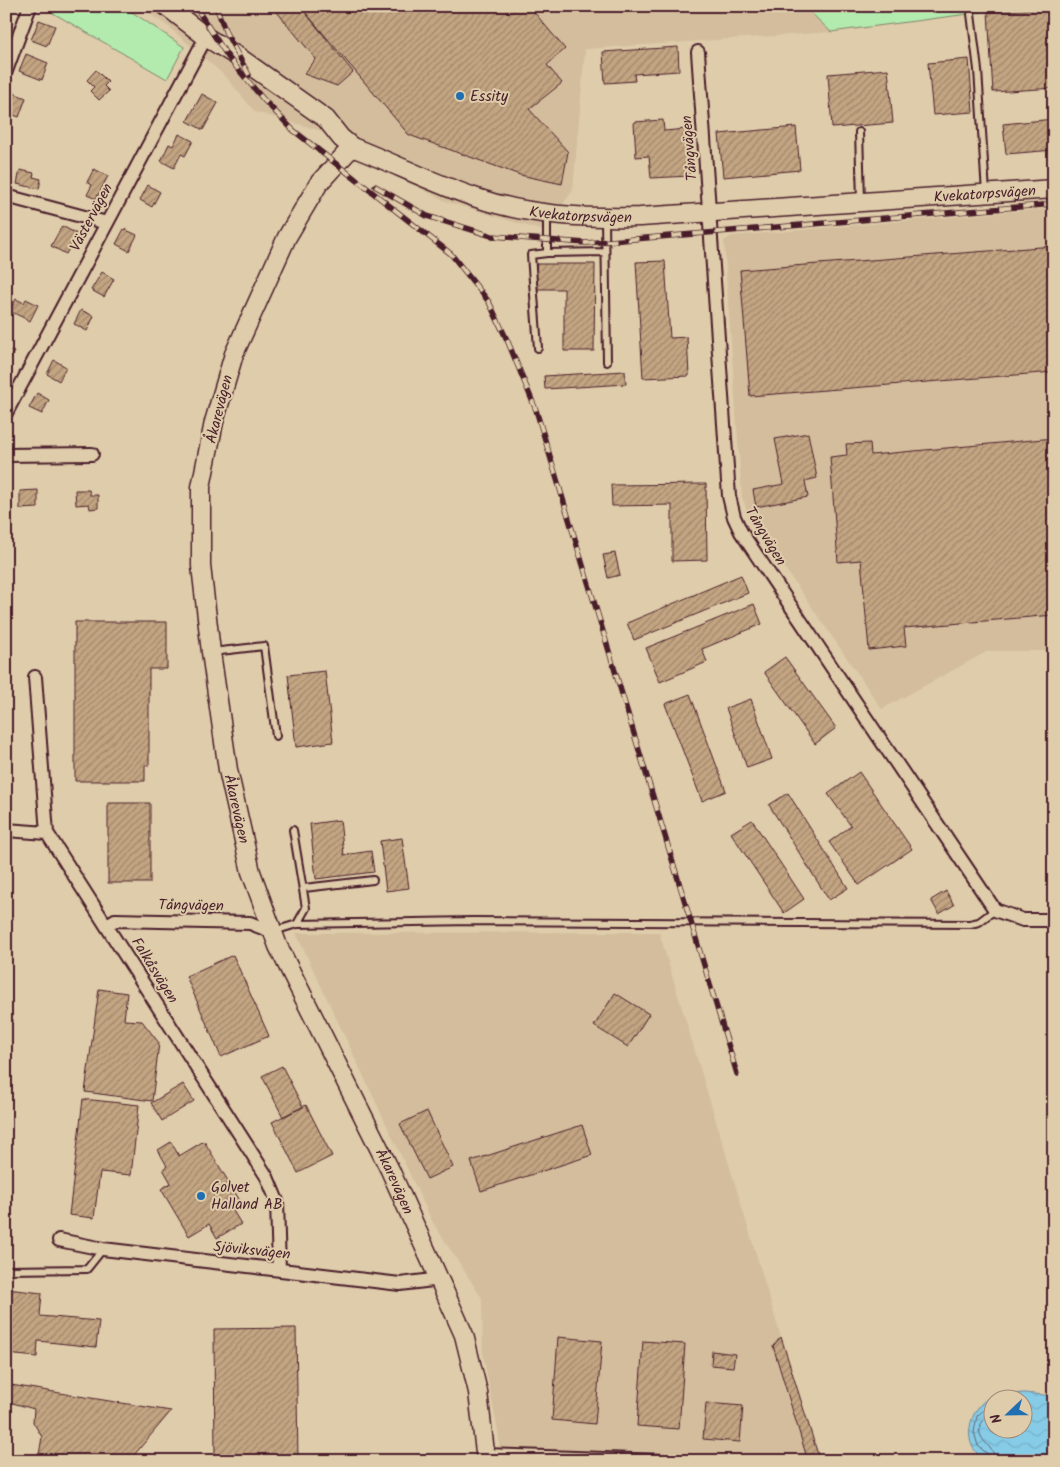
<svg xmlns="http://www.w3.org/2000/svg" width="1060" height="1467" font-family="Kalam,sans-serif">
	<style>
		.built { fill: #d3bd9c }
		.green { fill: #b3ebae; stroke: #7e856c }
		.water { fill: url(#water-waves); stroke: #6e879c; fill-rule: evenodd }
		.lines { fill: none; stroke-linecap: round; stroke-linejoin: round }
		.shore { stroke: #626476; stroke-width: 1 }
		.building { fill: url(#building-hatch); stroke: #4a1f2b }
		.lane-casing { stroke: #4a1f2b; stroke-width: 10 }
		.street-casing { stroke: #4a1f2b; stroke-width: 16 }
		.secondary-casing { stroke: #4a1f2b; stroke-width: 21 }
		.lane { stroke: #deccaa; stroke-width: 6 }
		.street { stroke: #deccaa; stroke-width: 12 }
		.secondary { stroke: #deccaa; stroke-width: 18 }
		.rail-casing { stroke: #4a1f2b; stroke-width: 5.5 }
		.rail { stroke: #deccaa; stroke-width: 4; stroke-dasharray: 11; stroke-linecap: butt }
		.poi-dot { fill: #1f6fb2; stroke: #deccaa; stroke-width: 2 }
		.labels { text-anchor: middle; stroke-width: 4; stroke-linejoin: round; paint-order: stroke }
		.poi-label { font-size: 15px; fill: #4a1f2b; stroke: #deccaa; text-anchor: start }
		.street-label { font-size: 15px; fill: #4a1f2b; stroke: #deccaa }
	</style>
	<defs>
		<pattern id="water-waves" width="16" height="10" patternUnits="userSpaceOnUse" patternTransform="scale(1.25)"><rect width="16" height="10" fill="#86cce7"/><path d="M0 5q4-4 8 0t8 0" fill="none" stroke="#75afc6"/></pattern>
		<pattern id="building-hatch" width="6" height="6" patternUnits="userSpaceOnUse" patternTransform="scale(1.25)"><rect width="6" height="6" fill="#c3a582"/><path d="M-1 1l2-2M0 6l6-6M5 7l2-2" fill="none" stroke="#a0866b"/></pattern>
	</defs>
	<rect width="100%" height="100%" fill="#deccaa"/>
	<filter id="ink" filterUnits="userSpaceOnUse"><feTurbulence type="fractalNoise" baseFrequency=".02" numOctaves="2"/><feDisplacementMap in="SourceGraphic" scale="10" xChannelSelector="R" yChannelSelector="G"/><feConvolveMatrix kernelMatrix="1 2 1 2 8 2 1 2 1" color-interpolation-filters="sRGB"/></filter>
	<g filter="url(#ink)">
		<path class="built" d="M138,6h666l27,26 -246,17 -12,141 -29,41 -96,-29 -70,-34 -59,-38 -64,-18 -29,-35 -58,-51z
			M1054,208v443h-66l-106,58 -133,-193 -7,-19 -18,-256 8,-5z
			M659,932l122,405 39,124h-321v-25l-16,-82 -1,-56 -50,-77 -136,-288z"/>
		<path class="green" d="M41,6h82l61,41 -17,32z
			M804,6h225l-198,26z"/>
		<path class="water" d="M1024,1393l30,3v65c-15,0 -54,3 -66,-1 -30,-10 -20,-55 5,-64 9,-3 21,-2 31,-3zM992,1400h30v30h-30z"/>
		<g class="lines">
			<path class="shore" d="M992,1411c-30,26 3,31 4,50
				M990,1461l-1,-6 -11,-9 -4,-14 3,-16 15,-13"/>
		</g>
		<path class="building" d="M272,6h28l53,66 -16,14 -33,-12 12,-15z
			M300,6h229l36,43 -18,16 15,18 -33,26 39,43 -6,32 -42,-9 -111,-40z
			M1054,8v80l-61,4 -5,-80z
			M39,20l16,6 -8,20 -16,-6z
			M678,47l1,24 -45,3 1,7 -30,2 -2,-31z
			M26,54l22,9 -6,17 -23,-9z
			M969,59l4,53 -40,3 -5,-52z
			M888,69l5,54 -61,5 -4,-54z
			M96,70l12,12 -4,4 5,5 -10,9 -9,-9 4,-4 -7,-7z
			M11,92l15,6 -7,19 -13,-5z
			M202,94l16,9 -15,27 -16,-9z
			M1054,119v31l-48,4 -3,-30z
			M663,120l1,11 23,-2 3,47 -39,2 -2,-22 -13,1 -2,-35z
			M796,127l4,43 -77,7 -4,-43z
			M179,134l14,7 -8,15 -4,-2 -7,14 -13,-7 8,-17 4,2z
			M94,169l14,7 -12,23 -9,-4 5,-10 -5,-3z
			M20,170l14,3 -1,4 8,2 -2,10 -22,-5z
			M148,185l12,7 -8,15 -12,-7z
			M62,226l15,8 -11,20 -15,-8z
			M124,229l13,6 -8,16 -13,-7z
			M1054,246v126l-304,24 -10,-126z
			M665,261l5,77 17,-1 2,39 -46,2 -7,-116z
			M536,264h59l-1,87h-30v-62h-28z
			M102,272l12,7 -10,18 -13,-7z
			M16,299l8,4 2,-4 12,6 -8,16 -20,-10z
			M81,310l13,6 -7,15 -13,-7z
			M6,348l8,4 -8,14z
			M54,360l12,7 -7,14 -12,-7z
			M625,371l1,13 -81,5 -1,-13z
			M37,393l12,7 -7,14 -13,-6z
			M808,433l9,45 -12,3 3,16 -52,10 -3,-17 31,-6 -9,-45z
			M1054,438v177l-150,13 2,18 -37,4 -8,-90 -23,2 -8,-105 17,-2 -1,-11 24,-1 1,12z
			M706,484l1,76 -35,1v-56l-60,1 -1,-21z
			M38,490v18l-18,1v-18z
			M75,490h14l1,5h8v13l-8,1 -1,-5 -13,1z
			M615,553l5,22 -12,3 -5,-23z
			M741,575l7,18 -114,47 -7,-17z
			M754,604l8,20 -60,25 5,13 -47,20 -14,-34z
			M75,622h92v47h-18v96h-4v16h-70z
			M785,657l51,71 -21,16 -51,-72z
			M325,671l8,71 -37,5 -8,-72z
			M690,694l36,97 -24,10 -37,-97z
			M751,699l21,60 -25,9 -21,-60z
			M859,772l53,77 -53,36 -30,-43 22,-16 -23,-32z
			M788,793l60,95 -19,12 -60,-95z
			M108,803h42v80h-42z
			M340,820l4,35 27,-4 3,21 -58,7 -6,-55z
			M752,820l52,79 -20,14 -53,-80z
			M402,838l7,50 -23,3 -6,-50z
			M946,891l8,14 -15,9 -8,-14z
			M233,955l36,81 -48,21 -35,-81z
			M99,989l28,4 -3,27 18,1 17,22 -7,58 -67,-9z
			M615,993l34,21 -21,33 -34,-21z
			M282,1066l21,41 -20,10 -21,-41z
			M183,1084l11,17 -32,20 -11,-18z
			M83,1099l56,6 -8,70 -31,-3 -6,46 -25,-3z
			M306,1105l26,51 -34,17 -26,-51z
			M427,1111l26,56 -26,12 -27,-55z
			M582,1125l10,30 -111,36 -10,-30z
			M204,1141l38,63 -10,5 9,15 -24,14 -8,-14 -20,12 -28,-47 10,-6 -8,-14 4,-3 -9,-16 13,-8 8,14z
			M7,1289l35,4 -2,23 59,5 -3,26 -58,-6 -1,16 -31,-3z
			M296,1328l2,133h-83l-1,-132z
			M558,1337l44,4 -7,83 -43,-4z
			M781,1337l39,124h-12l-35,-115z
			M643,1341l42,3 -6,85 -42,-3z
			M712,1351l23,3 -2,13 -22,-2z
			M11,1385l160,26 -42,50h-91l4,-24 -9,-15 1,-13 -25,-7z
			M706,1403l37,3 -3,36 -37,-3z"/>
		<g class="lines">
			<defs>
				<path id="lane" d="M971,14l7,56 8,123
					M859,132l2,68
					M605,219l2,143
					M547,253l58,-1
					M538,348l-7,-93 16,-2v-39
					M212,652l52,-6 12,90
					M293,830l13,78 -9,16
					M304,888l69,-8
					M274,931l23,-7 175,-3 498,3 9,-2 16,-12
					M7,1270l80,-1 16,-20"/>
				<path id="street" d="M698,52l31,444 5,21 7,15 254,378 28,10h31
					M6,71l24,-65
					M6,196l101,27
					M6,413l200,-376
					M6,455l86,-1
					M35,677l12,156 220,344 10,24 2,69
					M6,830l41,3
					M107,925l8,-5 135,3 23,9
					M59,1240l44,9 297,35 41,-5
					M485,1455l178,6"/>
				<g id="secondary">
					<path id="s1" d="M166,6l40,31 34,21 86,61 15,19 11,9c42,16 82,37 125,51 52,18 108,20 163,19l414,-28"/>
					<path id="s2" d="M352,147l-33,36 -32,54 -53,117 -20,68 -13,65v79l10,86 17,118 23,102 27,74 112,224 74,165 14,57 8,69"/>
				</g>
			</defs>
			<use href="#lane" class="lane-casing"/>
			<use href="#street" class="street-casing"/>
			<use href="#secondary" class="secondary-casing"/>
			<use href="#lane" class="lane"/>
			<use href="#street" class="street"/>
			<use href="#secondary" class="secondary"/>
			<defs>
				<path id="rail" d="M195,6l33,51 35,42 30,31 158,124 38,48 19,40 28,68 201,664
					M216,6l10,27 23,42
					M375,186l52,30 65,20 94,7 468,-39"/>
			</defs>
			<use href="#rail" class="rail-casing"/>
			<use href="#rail" class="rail"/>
		</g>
	</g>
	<g class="poi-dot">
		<circle cx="460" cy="96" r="5"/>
		<circle cx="201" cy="1196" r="5"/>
	</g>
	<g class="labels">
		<g class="poi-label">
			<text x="470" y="101">Essity</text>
			<text x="211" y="1192">Golvet<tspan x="211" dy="17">Halland AB</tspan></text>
		</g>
		<g class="street-label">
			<text transform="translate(689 148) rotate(-95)" y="5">Tångvägen</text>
			<text dy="5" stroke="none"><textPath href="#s1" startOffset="880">Kvekatorpsvägen</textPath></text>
			<text dy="5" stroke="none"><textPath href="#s1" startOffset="475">Kvekatorpsvägen</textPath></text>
			<text transform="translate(91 217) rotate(-62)" y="5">Västervägen</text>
			<text transform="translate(219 409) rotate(-76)" y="5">Åkarevägen</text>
			<text transform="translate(766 536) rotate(59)" y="5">Tångvägen</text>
			<text dy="5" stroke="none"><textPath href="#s2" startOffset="702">Åkarevägen</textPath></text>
			<text transform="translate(191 905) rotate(1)" y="5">Tångvägen</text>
			<text transform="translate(155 970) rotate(58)" y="5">Falkåsvägen</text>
			<text dy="5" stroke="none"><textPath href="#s2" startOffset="1108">Åkarevägen</textPath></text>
			<text transform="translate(252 1250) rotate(6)" y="5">Sjöviksvägen</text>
		</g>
	</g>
	<rect width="1060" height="1467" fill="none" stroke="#deccaa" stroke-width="25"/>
	<rect x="12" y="12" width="1035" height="1442" fill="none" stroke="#4a1f2b" stroke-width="2" filter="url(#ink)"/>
	<g transform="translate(1008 1414) rotate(248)"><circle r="24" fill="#deccaa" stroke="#a38777"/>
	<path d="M0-4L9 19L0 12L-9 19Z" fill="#1f6fb2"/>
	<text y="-8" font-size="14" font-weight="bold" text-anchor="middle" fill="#4a1f2b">N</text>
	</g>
</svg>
